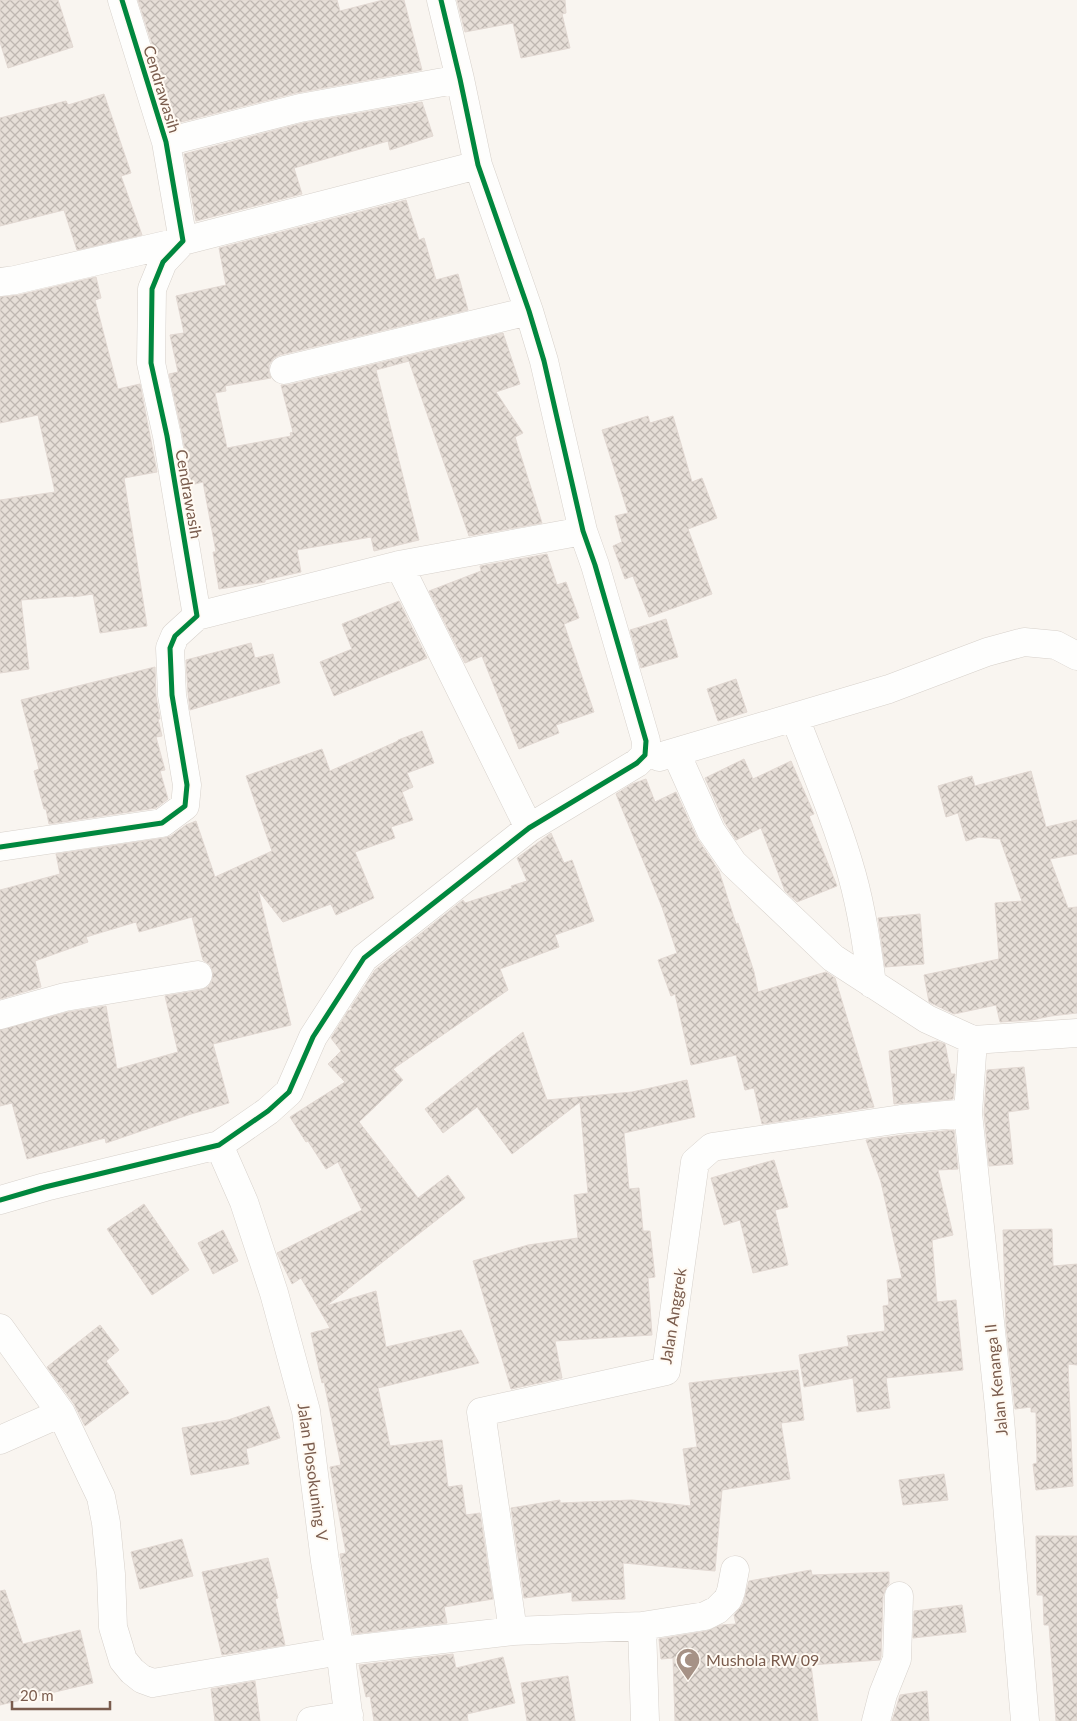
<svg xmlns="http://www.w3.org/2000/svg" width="1077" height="1721" font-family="Lato,sans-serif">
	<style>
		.building { fill: url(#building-cross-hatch); stroke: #e2d8d2 }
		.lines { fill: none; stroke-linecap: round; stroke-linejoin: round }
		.street-casing { stroke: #d7d1cb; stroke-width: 29 }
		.street { stroke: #fefefd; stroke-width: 28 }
		.cycleway-casing { stroke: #fffaf3; stroke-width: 8 }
		.cycleway { stroke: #00873e; stroke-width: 5 }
		.labels { text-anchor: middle; stroke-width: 4; stroke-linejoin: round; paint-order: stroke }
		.street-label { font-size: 16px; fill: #7a5c4d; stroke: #fffaf3 }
		.poi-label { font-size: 16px; fill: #7a5c4d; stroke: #fffaf3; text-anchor: start }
	</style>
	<defs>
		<pattern id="building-cross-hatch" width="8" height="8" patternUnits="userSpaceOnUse" patternTransform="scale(1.25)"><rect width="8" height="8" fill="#e6ded7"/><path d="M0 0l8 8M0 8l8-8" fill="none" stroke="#bfb7b1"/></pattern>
	</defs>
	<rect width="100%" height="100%" fill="#f9f5f0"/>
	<path class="building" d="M0,0h58l15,47 -65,21 -8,-26z
		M138,0h199l3,11 43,-11h21l18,70 -126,23 -119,30z
		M457,0h108l1,13 -4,1 8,34 -49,10 -8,-35 -48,9z
		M104,94l27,79 -10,3 21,59 -65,15 -13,-40 -64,16v-108l66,-17 2,4z
		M422,102l11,34 -43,14 -2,-9 -94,27 8,26 -106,27 -12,-67 119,-31z
		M406,200l13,40 5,-2 12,42 22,-6 10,36 -188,45 -6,3 -5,7v8l2,5 -46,8 1,5 -11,2 12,55 64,-12 -1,-3 3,-1 -12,-47h7l215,-52 17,51 -24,8 27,41 -8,4 27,86 -73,13 -60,-175 -33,9 43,170 -45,11 -3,-14 -74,13 4,22 -36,8v2l-46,7 -6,-37h3l-13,-70 -12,3 -9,-52 -13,-59 9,-2 -8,-37 14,-2 -8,-37 50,-11 -7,-37z
		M96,277l5,21 -6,2 23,89 22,-5 17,88 -33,6 23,148 -47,7 -7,-39 -20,3v-1l-52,4 8,69 -29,4v-173l55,-8 -17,-77 -38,8v-126l19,-2z
		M648,416l2,7 23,-7 19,66 10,-4 15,40 -29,11 24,65 -63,23 -16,-41 -8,3 -12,-33 9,-4 -7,-26 13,-3 -26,-83z
		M547,554l10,31 9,-3 13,36 -15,6 30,88 -38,13 3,8 -40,16 -37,-93 -17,7 -36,-72 52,-20 -1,-5z
		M399,601l28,57 -93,38 -14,-34 32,-13 -10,-25z
		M666,619l12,38 -37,11 -11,-38z
		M251,643l4,15 18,-4 7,29 -90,27 -2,-17 -2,-33z
		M155,667l1,29 4,23h-2l4,17 -6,1 9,33 -5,1 8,28 -12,9 -107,16 -3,-15h-2l-10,-38 5,-2 -18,-69z
		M736,679l11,33 -29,9 -11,-32z
		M422,731l12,32 -27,10 6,14 -11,5 11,28 -22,7 4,11 -40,14 19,46 -38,17 -5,-11 -48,18 -25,-32 33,135 -78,19 16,59 -38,11 -85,29 -1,-5 -78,21 -15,-56 -12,3v-76l68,-18 38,-6 11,63 61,-17 -13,-56 36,-6 7,-3 4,-6 1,-8 -3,-8 -7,-5 -11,-43 -53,15 -3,-10 -50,15 2,5 -53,19 6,26 -41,12v-109l60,-16 -4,-20 108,-16 7,-2 15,-11 10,-4 19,56 57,-26 -26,-75 76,-27 8,22 68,-30v-1z
		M744,759l9,20 38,-18 23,53 -5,2 28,70 -40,16 -12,-11 -24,-63 -25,12 -11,-17 -20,-45z
		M1031,771l15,56 31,-7v34l-27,5 18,49 9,-1v106l-26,3 -19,4 -32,2 -4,-17 -42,9 -25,-12 -5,-27 75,-16 -4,-56 27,-2 -22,-62 -21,-2 -13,4 -8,-28 -12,4 -8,-31 34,-10 3,10z
		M646,779l9,23 21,-10 21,46 22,33 17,53 2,-1 16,49 4,20 68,-20 9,6 39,129 -112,17 -8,-36 -9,2 -9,-35 -45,10 -16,-71 -4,2 -13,-36 19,-7 -15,-46 -46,-113 16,-10z
		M551,833l13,30 8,-3 22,61 -39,14 4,12 -59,22 8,21 -115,79 10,11 -44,42 59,76 30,-23 17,23 -139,108 50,-15 10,56 75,-17 18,33 -101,25 12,58 52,-6 6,47 14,-2 4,30 14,-2 13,86 -49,8 3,16 -94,11 -13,-80 6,-1 -16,-86 11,-2 -17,-83 -2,1 -11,-50 19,-5 -29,-50 -9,6 -15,-31 85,-43 -24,-48 -12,7 -18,-28 -2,1 -16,-25 55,-35 -17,-18 13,-13 -10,-13 17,-27 4,-2 -1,-2 24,-37 88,-70 2,3 47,-15 -1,-2 16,-5 -10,-23z
		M920,914l4,50 -39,3 -7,-49z
		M523,1032l24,68 85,-8 55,-12 8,37 -71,16 5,56 10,-1 4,43h7l5,46 -7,1 4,57 -97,6 7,37 -51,11 -38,-128 55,-16 50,-7 -4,-43 14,-2 -8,-91 -68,52 -35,-47 -34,26 -18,-24z
		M937,1041l8,3 6,30h4l-2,25 -59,5 -5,-53z
		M1024,1067l5,42 -21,3 5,52 -24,2 -5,-53 3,-43z
		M954,1130l4,39 -20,1 15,65 -21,5 5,62 19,-2 7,70 -77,8 4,30 -33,4 -4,-34 -49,9 -5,-32 50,-9 -2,-10 38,-5 -2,-25 6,-1 -2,-25 15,-2 -21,-96 -15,-42 37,-5z
		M774,1160l14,47 -13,3 13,55 -35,8 -13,-53 -16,5 -13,-47z
		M144,1204l45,66 -37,25 -45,-66z
		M1052,1229l1,37 24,-2v101l-9,-1 5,122 -37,4 -3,-26 4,-1 -1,-51h-5v-5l-16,2 -9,-83 -3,-96z
		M223,1230l15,31 -25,13 -15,-31z
		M100,1325l19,25 -13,11 23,32 -44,33 -11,-22 -27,-37z
		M798,1370l6,50 -23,3 9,56 -68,11 -7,81 -92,-8 2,36 -53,2v-9l-48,6 -13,-90 49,-8v3l72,-3 59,6 -8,-57 14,-2 -8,-64z
		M269,1406l11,32 -34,11 3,15 -58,11 -9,-47 46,-8z
		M944,1474l4,26 -45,5 -4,-25z
		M1036,1536h41v185h-21l-7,-96h-5l-1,-30h-6z
		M182,1539l11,37 -53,13 -9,-37z
		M268,1558l10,40 -3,1 10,46 -63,10 -20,-83z
		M811,1570l1,5 77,-3v12l-3,4 -3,8 -2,60 -1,4 -69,5 7,56h-143l-2,-63 -12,1 -2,-20 48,-8 14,-6 15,-1 -2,-9 9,-11 6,-23z
		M5,1590l18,54 57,-14 13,53 -93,22v-114z
		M962,1605l4,27 -53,6 1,-27z
		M453,1654l3,14 47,-11 12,46 -48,11 1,7h-94l-4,-25 -4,1 -7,-32z
		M568,1676l7,45h-48l-6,-38z
		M255,1681l5,40h-45l-4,-32z
		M927,1691l2,30h-37l8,-26z"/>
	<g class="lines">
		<defs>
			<path id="street" d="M166,142l134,-34 160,-29
				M0,282l15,-2 168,-39 295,-76
				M284,370l245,-59
				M399,565l130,263
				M197,616l202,-51 184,-34
				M795,718c20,52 42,103 57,157 10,36 15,72 20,109
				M676,753l35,78 22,32 100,95 94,61 46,21 104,-7
				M659,757l230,-68 98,-37 37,-10 32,3 21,11
				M0,847l162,-24 23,-17 2,-21 -15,-90 -2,-47 5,-12 22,-20 -30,-180 -16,-73 1,-74 11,-27 20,-21 -17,-99 -44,-142
				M0,1015l65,-18 133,-22
				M973,1040l-5,73 31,294 26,314
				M219,1145l25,57 30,91 32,118 19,150 17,104 7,56
				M0,1200l45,-13 174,-42 49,-34 21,-19 24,-55 51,-79 165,-130 108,-65 8,-8 1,-14 -51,-176 -12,-34 -39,-170 -15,-50 -51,-146 -18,-86 -19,-79
				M0,1328l61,85 40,84 5,26 5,51 2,53 10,33 9,11 10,8 11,4 187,-32 173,-20 129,-5 63,-10 12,-6 11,-11 3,-8 4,-21
				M0,1440l61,-27
				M642,1626l3,95
				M513,1631l-32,-219 185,-41 29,-209 17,-15 189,-28 67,-6
				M311,1721l38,-6
				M876,1721l7,-27 14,-35 2,-63"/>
		</defs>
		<use href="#street" class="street-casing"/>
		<use href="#street" class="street"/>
		<defs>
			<path id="cycleway" d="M0,847l162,-24 23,-17 2,-21 -15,-90 -2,-47 5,-12 22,-20 -30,-180 -16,-73 1,-74 11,-27 20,-21 -17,-99 -44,-142
				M0,1200l45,-13 174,-42 49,-34 21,-19 24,-55 51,-79 165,-130 108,-65 8,-8 1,-14 -51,-176 -12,-34 -39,-170 -15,-50 -51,-146 -18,-86 -19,-79"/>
		</defs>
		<use href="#cycleway" class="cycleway-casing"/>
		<use href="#cycleway" class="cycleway"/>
	</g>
	<defs>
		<symbol id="mosque-pin" viewBox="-11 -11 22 30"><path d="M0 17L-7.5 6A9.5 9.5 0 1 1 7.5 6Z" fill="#a69286" stroke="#fffaf3"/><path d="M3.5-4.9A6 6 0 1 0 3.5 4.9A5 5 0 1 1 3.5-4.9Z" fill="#fff"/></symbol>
	</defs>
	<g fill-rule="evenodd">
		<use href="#mosque-pin" x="674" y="1646" width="28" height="38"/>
	</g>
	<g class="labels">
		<g class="street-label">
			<text transform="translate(162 89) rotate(73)" y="6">Cendrawasih</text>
			<text transform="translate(189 494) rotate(80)" y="6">Cendrawasih</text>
			<text transform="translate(673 1316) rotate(-81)" y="6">Jalan Anggrek</text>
			<text transform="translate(996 1380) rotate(-96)" y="6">Jalan Kenanga II</text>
			<text transform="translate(313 1472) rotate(82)" y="6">Jalan Plosokuning V</text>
		</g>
		<g class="poi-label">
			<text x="706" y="1666">Mushola RW 09</text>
		</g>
	</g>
	<path d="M12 1701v8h98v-8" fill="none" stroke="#7a5c4d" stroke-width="2.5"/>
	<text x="20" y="1701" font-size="15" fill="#7a5c4d" stroke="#fffaf3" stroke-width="4" paint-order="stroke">20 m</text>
</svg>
